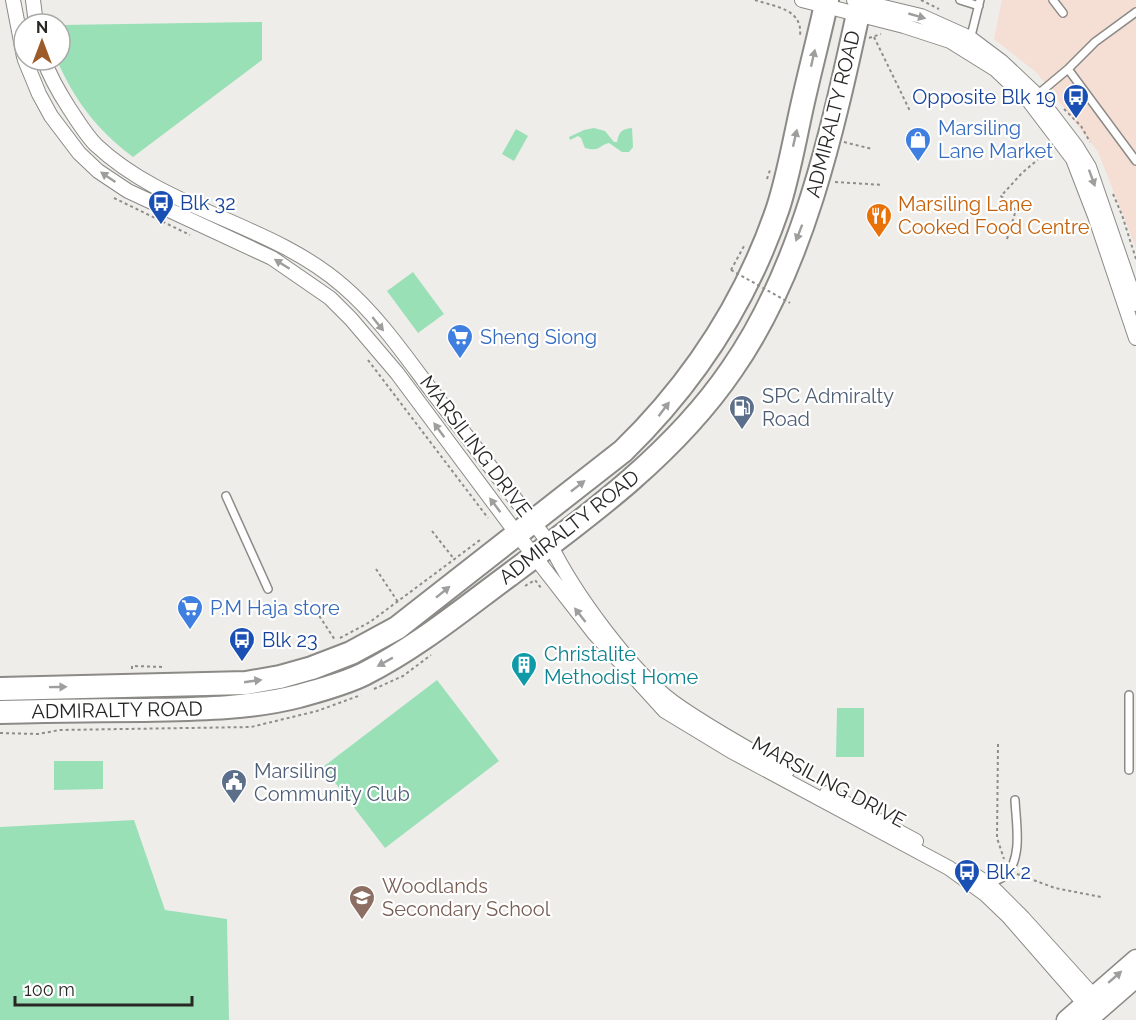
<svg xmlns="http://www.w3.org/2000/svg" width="1136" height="1020" font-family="Raleway,sans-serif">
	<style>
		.industrial { fill: #f5ded3 }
		.green { fill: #99e0b7 }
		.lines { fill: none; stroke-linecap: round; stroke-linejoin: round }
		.service-casing { stroke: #8c8a86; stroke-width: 10 }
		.minor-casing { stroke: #8c8a86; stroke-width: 16 }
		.tertiary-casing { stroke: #8c8a86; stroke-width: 21 }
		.primary-casing { stroke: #8c8a86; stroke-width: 26 }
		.path { stroke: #8e8d8a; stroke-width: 2; stroke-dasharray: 3 3; stroke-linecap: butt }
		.service { stroke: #fff; stroke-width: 7 }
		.minor { stroke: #fff; stroke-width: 14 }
		.tertiary { stroke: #fff; stroke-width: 18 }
		.primary { stroke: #fff; stroke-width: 22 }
		.path-bridge { stroke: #8e8d8a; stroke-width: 2; stroke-dasharray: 3 3; stroke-linecap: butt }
		.oneway { fill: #9e9e9d }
		.labels { text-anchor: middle; stroke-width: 4.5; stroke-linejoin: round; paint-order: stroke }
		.transit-label { font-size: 20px; fill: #164399; stroke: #fff; text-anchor: start }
		.street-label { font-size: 20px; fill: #282726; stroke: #fff }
		.shop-label { font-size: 20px; fill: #366cbe; stroke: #fff; text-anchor: start }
		.food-label { font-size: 20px; fill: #c56008; stroke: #fff; text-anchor: start }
		.service-label { font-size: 20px; fill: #4e5e75; stroke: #fff; text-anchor: start }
		.culture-label { font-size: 20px; fill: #0d838f; stroke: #fff; text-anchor: start }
		.education-label { font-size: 20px; fill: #785e54; stroke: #fff; text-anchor: start }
	</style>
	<rect width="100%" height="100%" fill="#efede9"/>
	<path class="industrial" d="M1002,0h134v248l-38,-96 -61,-79 -43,-34z"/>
	<path class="green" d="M262,22v38l-129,97c-35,-26 -59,-57 -76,-97h3v-35z
		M594,128l11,3 9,11h3c2,-10 4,-13 15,-14l1,19 -4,5h-7l-13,-9c-11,2 -7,9 -24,5l-4,-10 -3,-2 -8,4 -1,-3 15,-7z
		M516,129l12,7 -14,25 -12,-7z
		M413,272l31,42 -26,19 -31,-42z
		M437,680l62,81 -114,87 -62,-81z
		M837,708h27v49h-28z
		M54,761h49v28l-49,1z
		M134,820l31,90 62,9 2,101h-229v-193z"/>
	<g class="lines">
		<defs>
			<path id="service" d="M960,0l19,6
				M1053,0l10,13
				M970,40l10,-40
				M1068,69l68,92
				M1037,95l31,-26 27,-27 41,-30
				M226,496l42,93
				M1129,695v75
				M989,884c5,-3 12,-5 17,-9 17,-18 10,-52 9,-75"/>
			<path id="minor" d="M13,0l11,57
				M33,0l3,24
				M802,0l102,26 46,15 45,28 34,32 44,58 22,57 41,122
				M854,0l67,16 49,22 32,24 35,33 39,51 13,21 47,137
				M25,60l14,34 12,22 28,37 19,18 30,20 144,67 58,40 21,21 46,54 120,161 77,99 71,78 66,40 218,117 36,26 23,22 83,95
				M44,60c6,17 16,34 25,48 8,12 17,27 27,37 70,66 175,78 247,141 34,29 61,68 88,104 40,51 79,103 119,154 24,49 80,126 123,158 36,26 76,47 114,69
				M827,793l89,48
				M966,870l23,14 34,34 76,84"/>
			<path id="tertiary" d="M1066,1020l70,-61
				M1088,1020l48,-42"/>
			<path id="primary" d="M0,689l246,-6 34,-6 32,-9 39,-15 46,-25 226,-177c71,-69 123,-149 155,-243 10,-31 16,-65 23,-97 8,-37 18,-74 26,-111
				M0,712c48,-1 96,-2 144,-2 52,-1 104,-1 155,-14 21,-6 45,-12 65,-22 52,-26 98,-64 144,-98 81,-60 167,-123 224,-207 73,-105 102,-245 129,-369"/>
		</defs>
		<use href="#service" class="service-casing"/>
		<use href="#minor" class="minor-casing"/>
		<use href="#tertiary" class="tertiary-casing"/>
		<use href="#primary" class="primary-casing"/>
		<path class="path" d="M755,0c21,7 48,9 45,36
			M921,0l18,9
			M874,37l36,74
			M869,38l12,-4
			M1064,109l17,17 9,16
			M844,142l28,7
			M767,179l3,-9
			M835,182l48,3
			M1113,194l9,21 14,44
			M114,198l76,37
			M1007,239l9,-29 -15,-14 21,-23 27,-23
			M731,270l13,-24 2,1
			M368,360l120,158
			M432,531l22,28
			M376,569l22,33
			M525,586l10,-6 6,8
			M316,611l19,29
			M340,638l30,-16 110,-82
			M132,669v-3l33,1
			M374,689l29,-13 28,-21
			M0,733l38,1 22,-4 191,-3 66,-16 44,-16
			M998,744l-1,94 7,21
			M1017,874l38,14 46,9"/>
		<use href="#service" class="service"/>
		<use href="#minor" class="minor"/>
		<use href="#tertiary" class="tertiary"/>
		<use href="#primary" class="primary"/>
		<path class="path-bridge" d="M731,270l59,33"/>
	</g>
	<defs><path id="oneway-solid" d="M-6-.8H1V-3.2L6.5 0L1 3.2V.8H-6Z" transform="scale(1.5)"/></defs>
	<g class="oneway">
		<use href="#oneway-solid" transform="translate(917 16) rotate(16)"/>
		<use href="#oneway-solid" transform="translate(813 58) rotate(-77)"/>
		<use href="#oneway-solid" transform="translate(795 138) rotate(-77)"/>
		<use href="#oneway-solid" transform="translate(108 177) rotate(-146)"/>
		<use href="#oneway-solid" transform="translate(1092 178) rotate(70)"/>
		<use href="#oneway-solid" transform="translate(799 233) rotate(111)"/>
		<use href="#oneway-solid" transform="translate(282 264) rotate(-148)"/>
		<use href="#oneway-solid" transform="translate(378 324) rotate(51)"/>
		<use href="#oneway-solid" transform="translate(664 409) rotate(-53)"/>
		<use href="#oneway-solid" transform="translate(439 430) rotate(-126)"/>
		<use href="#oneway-solid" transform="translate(578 486) rotate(-38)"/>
		<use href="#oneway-solid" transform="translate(495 505) rotate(-127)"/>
		<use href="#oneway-solid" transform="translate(443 592) rotate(-39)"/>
		<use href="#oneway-solid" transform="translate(580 615) rotate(-128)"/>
		<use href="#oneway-solid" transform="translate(385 662) rotate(151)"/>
		<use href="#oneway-solid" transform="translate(253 681) rotate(-8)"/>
		<use href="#oneway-solid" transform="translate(58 687) rotate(-1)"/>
		<use href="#oneway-solid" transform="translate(1115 977) rotate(-41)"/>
	</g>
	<defs>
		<symbol id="bus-pin" viewBox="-11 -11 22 30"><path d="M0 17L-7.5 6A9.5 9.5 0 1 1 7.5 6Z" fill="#1a4fb4" stroke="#fff"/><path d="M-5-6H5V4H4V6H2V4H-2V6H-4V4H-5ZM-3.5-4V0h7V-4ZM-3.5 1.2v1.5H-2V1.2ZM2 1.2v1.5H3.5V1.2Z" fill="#fff"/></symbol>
		<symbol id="shop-pin" viewBox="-11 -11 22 30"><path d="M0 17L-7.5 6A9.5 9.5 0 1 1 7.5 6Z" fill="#3f7fe0" stroke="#fff"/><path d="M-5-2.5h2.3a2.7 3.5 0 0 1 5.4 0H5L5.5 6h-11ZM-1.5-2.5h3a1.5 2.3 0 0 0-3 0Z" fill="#fff"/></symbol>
		<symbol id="restaurant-pin" viewBox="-11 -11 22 30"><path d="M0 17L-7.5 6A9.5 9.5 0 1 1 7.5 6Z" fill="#e8710a" stroke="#fff"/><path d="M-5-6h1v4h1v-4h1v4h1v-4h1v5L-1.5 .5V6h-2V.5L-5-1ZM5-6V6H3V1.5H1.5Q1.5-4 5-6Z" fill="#fff"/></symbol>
		<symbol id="supermarket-pin" viewBox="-11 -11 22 30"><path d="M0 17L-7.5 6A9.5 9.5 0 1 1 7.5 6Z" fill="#3f7fe0" stroke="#fff"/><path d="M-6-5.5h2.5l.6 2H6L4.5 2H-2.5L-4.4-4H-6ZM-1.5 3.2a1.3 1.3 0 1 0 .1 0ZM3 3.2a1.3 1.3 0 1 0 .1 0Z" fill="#fff"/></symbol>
		<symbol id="fuel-pin" viewBox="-11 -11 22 30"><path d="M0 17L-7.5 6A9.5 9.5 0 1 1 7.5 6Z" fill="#5c6f8a" stroke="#fff"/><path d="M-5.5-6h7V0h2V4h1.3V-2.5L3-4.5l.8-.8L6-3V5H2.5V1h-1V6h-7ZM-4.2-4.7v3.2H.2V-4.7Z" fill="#fff"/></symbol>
		<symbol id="building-pin" viewBox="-11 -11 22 30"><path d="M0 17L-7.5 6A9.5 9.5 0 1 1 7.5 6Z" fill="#0f9aa8" stroke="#fff"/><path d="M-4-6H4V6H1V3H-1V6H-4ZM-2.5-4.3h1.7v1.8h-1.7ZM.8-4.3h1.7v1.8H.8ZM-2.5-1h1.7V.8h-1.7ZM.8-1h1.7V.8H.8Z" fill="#fff"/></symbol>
		<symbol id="civic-pin" viewBox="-11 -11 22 30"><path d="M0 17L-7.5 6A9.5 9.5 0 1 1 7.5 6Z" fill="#5c6f8a" stroke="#fff"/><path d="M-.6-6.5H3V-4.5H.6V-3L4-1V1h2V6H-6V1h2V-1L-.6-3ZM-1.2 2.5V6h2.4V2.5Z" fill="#fff"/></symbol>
		<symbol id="school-pin" viewBox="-11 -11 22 30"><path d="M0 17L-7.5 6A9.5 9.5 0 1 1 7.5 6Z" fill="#8d6e63" stroke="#fff"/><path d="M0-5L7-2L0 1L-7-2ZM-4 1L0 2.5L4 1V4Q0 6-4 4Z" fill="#fff"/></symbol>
	</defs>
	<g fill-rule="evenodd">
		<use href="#bus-pin" x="1061" y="82" width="30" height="40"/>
		<use href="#shop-pin" x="903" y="125" width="30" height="40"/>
		<use href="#bus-pin" x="146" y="188" width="30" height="40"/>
		<use href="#restaurant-pin" x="864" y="201" width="30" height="40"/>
		<use href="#supermarket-pin" x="445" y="322" width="30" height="40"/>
		<use href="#fuel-pin" x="727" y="393" width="30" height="40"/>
		<use href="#supermarket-pin" x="175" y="593" width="30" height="40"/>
		<use href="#bus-pin" x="227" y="625" width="30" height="40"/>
		<use href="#building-pin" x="509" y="650" width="30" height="40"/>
		<use href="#civic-pin" x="219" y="767" width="30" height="40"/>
		<use href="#bus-pin" x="952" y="857" width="30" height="40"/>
		<use href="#school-pin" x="347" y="883" width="30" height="40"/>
	</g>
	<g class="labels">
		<g class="transit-label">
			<text x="1056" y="104" text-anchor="end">Opposite Blk 19</text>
			<text x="180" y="210">Blk 32</text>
			<text x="262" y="647">Blk 23</text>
			<text x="986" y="879">Blk 2</text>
		</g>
		<g class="street-label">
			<text transform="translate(833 114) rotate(-76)" y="7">ADMIRALTY ROAD</text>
			<text transform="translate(476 446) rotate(53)" y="7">MARSILING DRIVE</text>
			<text transform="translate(569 527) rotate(-38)" y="7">ADMIRALTY ROAD</text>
			<text transform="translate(117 710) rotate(-1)" y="7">ADMIRALTY ROAD</text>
			<text transform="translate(829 782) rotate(28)" y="7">MARSILING DRIVE</text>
		</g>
		<g class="shop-label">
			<text x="938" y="135">Marsiling<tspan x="938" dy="23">Lane Market</tspan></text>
			<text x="480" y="344">Sheng Siong</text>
			<text x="210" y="615">P.M Haja store</text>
		</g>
		<g class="food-label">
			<text x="898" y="211">Marsiling Lane<tspan x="898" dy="23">Cooked Food Centre</tspan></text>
		</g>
		<g class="service-label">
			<text x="762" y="403">SPC Admiralty<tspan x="762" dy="23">Road</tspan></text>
			<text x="254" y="778">Marsiling<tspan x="254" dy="23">Community Club</tspan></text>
		</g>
		<g class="culture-label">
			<text x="544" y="661">Christalite<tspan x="544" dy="23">Methodist Home</tspan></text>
		</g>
		<g class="education-label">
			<text x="382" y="893">Woodlands<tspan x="382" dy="23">Secondary School</tspan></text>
		</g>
	</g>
	<g transform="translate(42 42)"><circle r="28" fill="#ffffff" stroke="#a9a9a8" stroke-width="1.5"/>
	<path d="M0-4.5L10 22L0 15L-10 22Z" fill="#9e5b2a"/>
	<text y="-9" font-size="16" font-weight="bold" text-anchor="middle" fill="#282726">N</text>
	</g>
	<path d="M15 996v9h177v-9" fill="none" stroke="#282726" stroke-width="3"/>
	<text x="24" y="996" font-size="18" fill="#282726" stroke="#ffffff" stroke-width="4.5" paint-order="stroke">100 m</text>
</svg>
